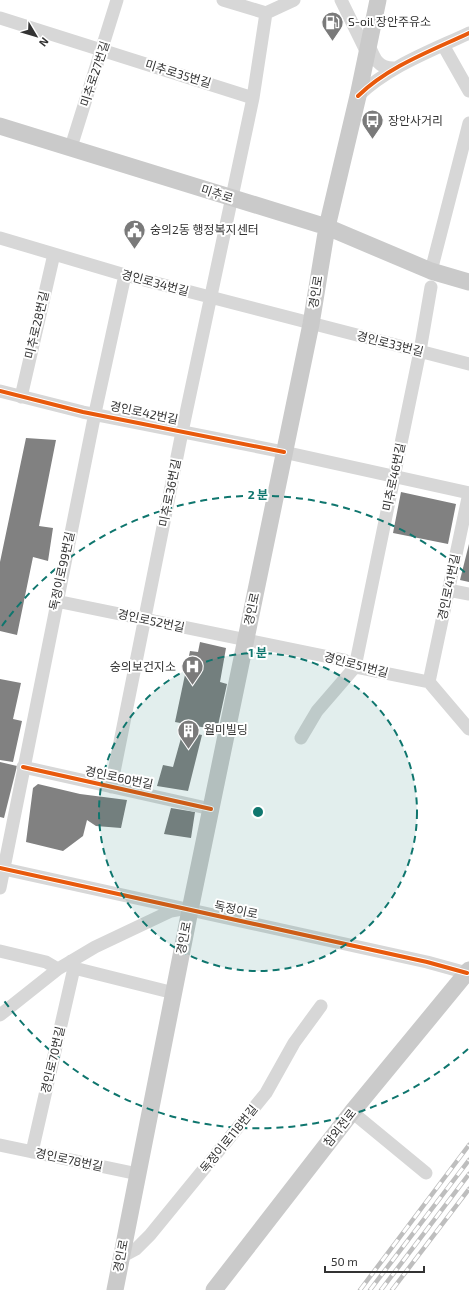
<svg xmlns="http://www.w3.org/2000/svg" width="469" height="1290" font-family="'Exo 2','Noto Sans KR',sans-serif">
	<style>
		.building { fill: #818181 }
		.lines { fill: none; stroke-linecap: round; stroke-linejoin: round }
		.minor { stroke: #d7d7d7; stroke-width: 13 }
		.major { stroke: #cacaca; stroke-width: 17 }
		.rail-casing { stroke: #bebebe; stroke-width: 4.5 }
		.rail { stroke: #fff; stroke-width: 3; stroke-dasharray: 9; stroke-linecap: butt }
		.cycleway-casing { stroke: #fff; stroke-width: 6 }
		.cycleway { stroke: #e8590c; stroke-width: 4 }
		.ring { fill: none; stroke: #0f766e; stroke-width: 2; stroke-dasharray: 7 5 }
		.labels { text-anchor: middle; stroke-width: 4; stroke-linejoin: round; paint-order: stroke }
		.poi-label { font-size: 12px; fill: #333; stroke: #fff; text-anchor: start }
		.street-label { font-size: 12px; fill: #333; stroke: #fff }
		.centre { fill: #0f766e; stroke: #fff; stroke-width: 2 }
		.ring-label { font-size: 12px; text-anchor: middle; font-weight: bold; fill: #0f766e; stroke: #fff; stroke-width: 4; stroke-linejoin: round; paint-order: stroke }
	</style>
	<rect width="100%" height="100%" fill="#fff"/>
	<path class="building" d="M26,438l30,2 -17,86 14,2 -5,33 -15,-4 -16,78 -17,-4v-69z
		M401,492l55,12 -8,40 -55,-11z
		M469,544v38l-9,-2z
		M200,642l26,6 -6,34 7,2 -10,46 -42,-8 15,-71 8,1z
		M0,679l21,4 -8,36 9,2 -9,41 -13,-2z
		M183,731l19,4 -14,56 -31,-5 6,-21 10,2z
		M0,762l17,4 -13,52 -4,-1z
		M38,784l42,10 47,6 -6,28 -25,-2 -9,-6 -4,16 -20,15 -37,-9 7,-54z
		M171,808l24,4 -4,26 -27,-4z"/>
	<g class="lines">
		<path class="minor" d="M223,0l43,13
			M341,0l26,53
			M0,18l253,80
			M369,45c5,13 9,24 26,23
			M443,45l26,46
			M358,96c31,-30 73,-45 111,-63
			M71,147l46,-147
			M0,238l125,37 344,89
			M431,271l38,-148
			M0,391l83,21 201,40 185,41
			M21,397l33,-143
			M448,590l21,4
			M56,601l288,59 11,7 74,15 40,47
			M429,682l40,-189
			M301,738l16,-27 38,-44 65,-316 11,-64
			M23,767l188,42
			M111,787l71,-355 71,-334 13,-85 28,-13
			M0,868l427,94 40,11
			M0,888l95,-475 30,-138
			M0,951l46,11 12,7
			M74,968l100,25
			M0,1015l58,-46 37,-22 76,-36 11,-2
			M352,1112l74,61
			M0,1145l138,29
			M32,1152l42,-184 -3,-7
			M121,1257l15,-8 14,-14 116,-142 28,-50 27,-37"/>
		<path class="major" d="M0,126l327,101 104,44 38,11
			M115,1290l75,-380 121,-586 16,-97 31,-131 20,-96
			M214,1290l138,-178 117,-142"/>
		<defs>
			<path id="rail" d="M360,1290l109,-145
				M370,1290l99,-130
				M381,1290l88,-116
				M392,1290l77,-101"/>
		</defs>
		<use href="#rail" class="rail-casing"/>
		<use href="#rail" class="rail"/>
		<defs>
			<path id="cycleway" d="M358,96c31,-30 73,-45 111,-63
				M0,391l83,21 201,40
				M23,767l188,42
				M0,868l427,94 40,11"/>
		</defs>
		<use href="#cycleway" class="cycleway-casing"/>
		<use href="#cycleway" class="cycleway"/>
	</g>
	<circle cx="258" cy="812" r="159" fill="#0f766e" fill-opacity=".12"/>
	<g class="ring">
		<circle cx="258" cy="812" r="159"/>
		<path d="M468 1049A317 317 0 0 1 2 998M2 626A317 317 0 0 1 468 575"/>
	</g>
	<defs>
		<symbol id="fuel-pin" viewBox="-11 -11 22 30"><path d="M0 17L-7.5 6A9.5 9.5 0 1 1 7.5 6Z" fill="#7a7a7a" stroke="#fff"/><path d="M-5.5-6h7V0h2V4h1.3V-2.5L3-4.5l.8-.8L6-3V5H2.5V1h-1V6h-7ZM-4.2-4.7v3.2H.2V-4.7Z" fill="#fff"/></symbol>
		<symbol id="bus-pin" viewBox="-11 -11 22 30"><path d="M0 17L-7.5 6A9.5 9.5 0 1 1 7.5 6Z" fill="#7a7a7a" stroke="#fff"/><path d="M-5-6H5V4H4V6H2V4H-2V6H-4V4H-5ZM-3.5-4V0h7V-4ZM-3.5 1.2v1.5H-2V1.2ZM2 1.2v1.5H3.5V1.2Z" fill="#fff"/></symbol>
		<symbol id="civic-pin" viewBox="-11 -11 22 30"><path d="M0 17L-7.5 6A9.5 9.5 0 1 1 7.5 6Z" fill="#7a7a7a" stroke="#fff"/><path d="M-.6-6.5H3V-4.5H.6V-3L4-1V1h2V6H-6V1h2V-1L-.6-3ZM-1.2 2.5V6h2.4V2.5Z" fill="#fff"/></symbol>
		<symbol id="hospital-pin" viewBox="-11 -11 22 30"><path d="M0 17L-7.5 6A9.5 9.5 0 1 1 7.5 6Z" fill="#7a7a7a" stroke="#fff"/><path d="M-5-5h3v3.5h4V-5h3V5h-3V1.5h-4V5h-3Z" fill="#fff"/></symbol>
		<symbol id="building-pin" viewBox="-11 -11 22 30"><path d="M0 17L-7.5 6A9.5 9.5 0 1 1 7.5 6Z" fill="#7a7a7a" stroke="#fff"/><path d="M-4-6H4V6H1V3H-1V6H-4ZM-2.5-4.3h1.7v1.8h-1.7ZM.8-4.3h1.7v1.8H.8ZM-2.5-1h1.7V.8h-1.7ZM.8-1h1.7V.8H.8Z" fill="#fff"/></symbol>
	</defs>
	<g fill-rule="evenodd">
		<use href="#fuel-pin" x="320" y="10" width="25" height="34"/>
		<use href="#bus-pin" x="360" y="108" width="25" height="34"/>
		<use href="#civic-pin" x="122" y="218" width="25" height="34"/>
		<use href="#hospital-pin" x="180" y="654" width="25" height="34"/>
		<use href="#building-pin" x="176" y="718" width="25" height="34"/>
	</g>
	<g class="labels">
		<g class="poi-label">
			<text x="348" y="26">S-oil 장안주유소</text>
			<text x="388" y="125">장안사거리</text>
			<text x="150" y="234">숭의2동 행정복지센터</text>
			<text x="176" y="671" text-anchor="end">숭의보건지소</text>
			<text x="204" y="734">월미빌딩</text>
		</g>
		<g class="street-label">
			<text transform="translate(95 74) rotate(-72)" y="4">미추로27번길</text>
			<text transform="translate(178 74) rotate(17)" y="4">미추로35번길</text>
			<text transform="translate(217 194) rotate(18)" y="4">미추로</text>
			<text transform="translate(155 283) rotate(15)" y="4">경인로34번길</text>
			<text transform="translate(316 292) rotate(-81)" y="4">경인로</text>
			<text transform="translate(37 325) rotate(-77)" y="4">미추로28번길</text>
			<text transform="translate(390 344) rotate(14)" y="4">경인로33번길</text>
			<text transform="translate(144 413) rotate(12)" y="4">경인로42번길</text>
			<text transform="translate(394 477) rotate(-78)" y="4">미추로46번길</text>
			<text transform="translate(170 493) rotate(-79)" y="4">미추로36번길</text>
			<text transform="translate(62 571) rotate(-78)" y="4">독정이로99번길</text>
			<text transform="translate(449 587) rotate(-78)" y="4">경인로41번길</text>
			<text transform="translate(252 609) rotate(-78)" y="4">경인로</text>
			<text transform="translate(151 621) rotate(12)" y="4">경인로52번길</text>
			<text transform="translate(356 665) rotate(15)" y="4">경인로51번길</text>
			<text transform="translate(119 778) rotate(12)" y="4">경인로60번길</text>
			<text transform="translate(236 910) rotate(12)" y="4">독정이로</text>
			<text transform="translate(184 938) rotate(-79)" y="4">경인로</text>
			<text transform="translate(53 1060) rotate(-77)" y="4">경인로70번길</text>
			<text transform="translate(340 1128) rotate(-52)" y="4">참외전로</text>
			<text transform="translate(229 1139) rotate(-51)" y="4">독정이로118번길</text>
			<text transform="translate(69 1160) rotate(12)" y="4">경인로78번길</text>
			<text transform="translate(121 1256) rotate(-79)" y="4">경인로</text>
		</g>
	</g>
	<circle cx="258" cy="812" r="6" class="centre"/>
	<g class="ring-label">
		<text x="258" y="499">2 분</text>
		<text x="258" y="657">1 분</text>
	</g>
	<g transform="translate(36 36) rotate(128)" stroke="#ffffff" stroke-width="3" paint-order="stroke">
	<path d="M0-3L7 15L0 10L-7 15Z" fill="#333333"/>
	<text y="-6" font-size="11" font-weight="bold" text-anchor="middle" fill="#333333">N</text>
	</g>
	<path d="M325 1266v6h99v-6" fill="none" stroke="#333333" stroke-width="2"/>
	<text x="331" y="1266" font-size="12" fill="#333333" stroke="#ffffff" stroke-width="3" paint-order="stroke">50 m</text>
</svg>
